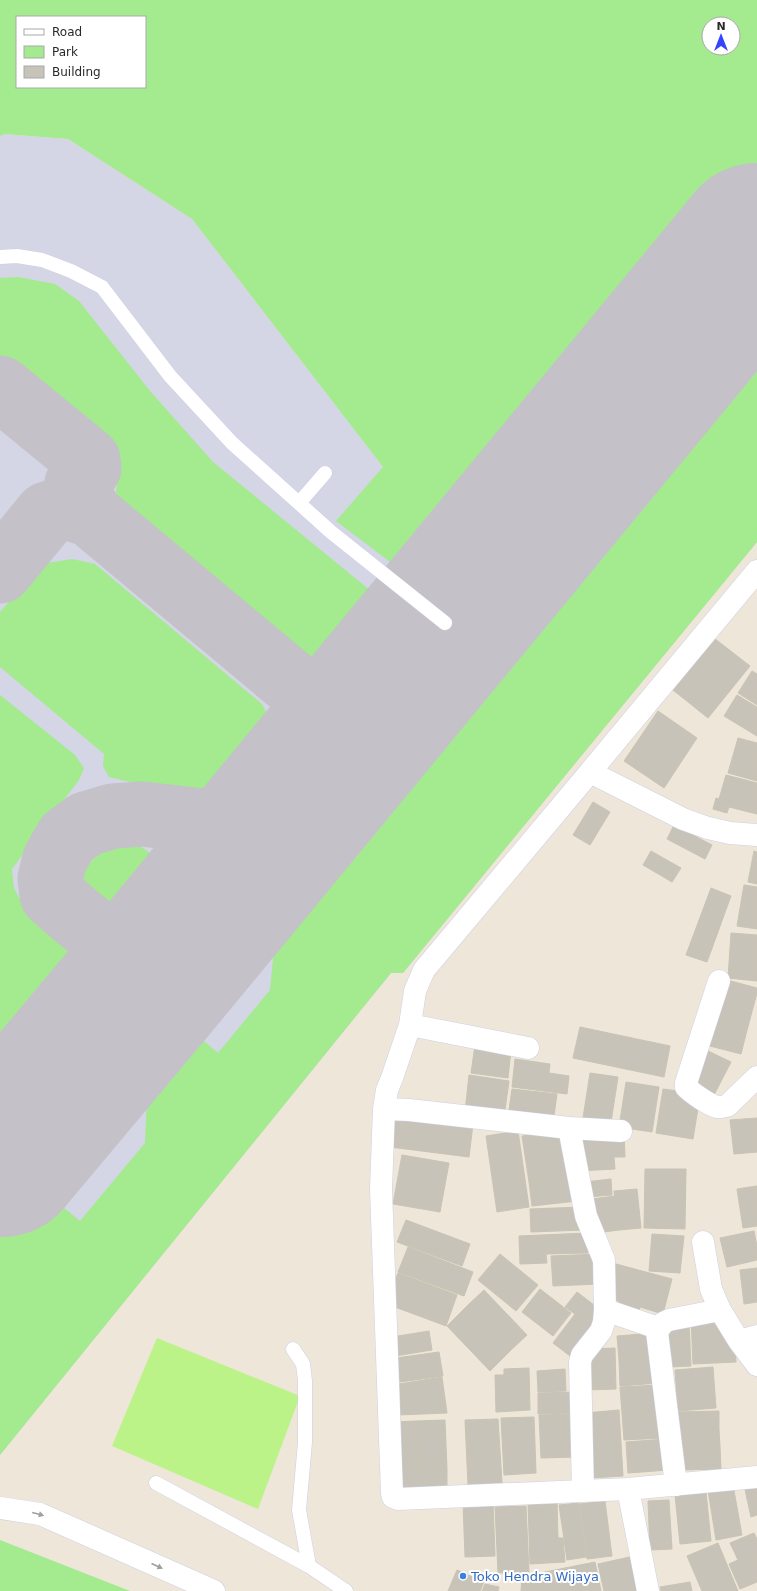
<svg xmlns="http://www.w3.org/2000/svg" width="757" height="1591" font-family="'DejaVu Sans',sans-serif">
	<style>
		.airport { fill: #d4d5e5 }
		.green { fill: #a4ea8f; fill-rule: evenodd }
		.pitch { fill: #bbf389 }
		.lines { fill: none; stroke-linecap: round; stroke-linejoin: round }
		.taxiway { stroke: #c4c1c8; stroke-width: 65 }
		.runway { stroke: #c4c1c8; stroke-width: 162 }
		.building { fill: #c8c3b9; stroke: #c8c3b2 }
		.service-casing { stroke: #ced0e4; stroke-width: 15 }
		.minor-casing { stroke: #ced0e4; stroke-width: 23 }
		.service { stroke: #fff; stroke-width: 14 }
		.minor { stroke: #fff; stroke-width: 22 }
		.oneway { fill: #9f9f9f }
		.shop-dot { fill: #3f7fe0; stroke: #fff; stroke-width: 1.5 }
		.labels { text-anchor: middle; stroke-width: 4; stroke-linejoin: round; paint-order: stroke }
		.shop-label { font-size: 13px; fill: #366cbe; stroke: #fff; text-anchor: start }
	</style>
	<rect width="100%" height="100%" fill="#ede6d9"/>
	<path class="airport" d="M757,12v530l-354,431h-12l-391,482v-1319l4,-2 64,5 124,80 191,248 350,-419z"/>
	<path class="green" d="M0,0h757v177l-322,391 -20,6 -13,-3 -66,-50 47,-54 -191,-248 -124,-80 -63,-5 -5,2zM17,17h128v70h-128zM709,24h24v24h-24z
		M18,277l37,7 24,17 71,90 63,71 169,138 4,17 -1,13 -32,38 -20,6h-20l-19,-7 -161,-136 -12,-16 -5,-23 2,-22 -118,-97v-95z
		M757,309v233l-354,431h-12l-391,482v-229l35,-42 45,37 65,-78 4,-102 24,-26 45,38 52,-63 10,-104z
		M72,559l23,5 167,140 11,20 3,22 -3,19 -25,31 -67,-2 -72,-17 -6,-11 1,-12 -104,-87v-55l41,-48z
		M0,695l75,60 9,13 -5,12 -67,89 2,19 9,17 78,69 -101,121z
		M118,845l22,1 16,11 6,15 -2,13 -30,34c-36,-6 -69,-37 -29,-66 4,-4 12,-5 17,-8z
		M0,1540l130,51h-130z"/>
	<path class="pitch" d="M157,1338l143,58 -42,113 -146,-63z"/>
	<g class="lines">
		<path class="taxiway" d="M0,388l88,72 1,8 -12,16 3,12 11,19
			M0,571l47,-57 21,-7 23,8 230,192
			M318,776c3,-7 7,-14 8,-21 4,-16 0,-33 -5,-48l21,2 38,-9
			M152,977l-76,-61 -24,-21 -2,-16 5,-20 12,-21 19,-14 27,-8 29,-2 132,15"/>
		<path class="runway" d="M2,1156l150,-179 605,-733"/>
	</g>
	<path class="building" d="M710,635l40,31 -42,52 -40,-32z
		M752,671l5,3v31l-19,-12z
		M737,695l20,12v29l-33,-20z
		M658,711l39,27 -33,50 -40,-27z
		M738,738l19,5v38l-29,-8z
		M726,775l31,8v31l-28,-7 -2,6 -14,-4 3,-11 3,1z
		M593,802l17,10 -20,33 -17,-10z
		M674,825l38,20 -7,14 -38,-20z
		M651,851l30,17 -9,14 -29,-17z
		M754,851l3,1v32l-9,-2z
		M744,885l13,2v42l-20,-3z
		M711,888l20,8 -24,66 -21,-7z
		M731,933l26,2v46l-29,-3z
		M727,980l30,8v5l-11,41 -31,-9z
		M711,1025l35,9 -5,20 -35,-9z
		M580,1027l90,19 -6,31 -91,-19z
		M475,1045l36,5 -3,28 -37,-5z
		M708,1051l23,11 -17,33 -22,-11z
		M515,1059l35,5 -1,9 20,3 -2,18 -55,-7z
		M590,1073l28,4 -7,45 -28,-4z
		M469,1075l40,6 -5,36 -39,-5z
		M626,1082l33,5 -7,45 -33,-5z
		M512,1089l45,5 -4,29 -45,-6z
		M663,1089l23,3 13,10 -6,37 -37,-6z
		M394,1115l79,9 -4,33 -79,-10z
		M757,1118v34l-23,2 -4,-34z
		M567,1130l4,26 -45,6 -4,-26z
		M518,1131l11,76 -32,5 -11,-76z
		M624,1134l1,23h-11l1,12 -37,2 -1,-35z
		M402,1155l47,8 -9,49 -47,-8z
		M571,1156l2,20 -44,6 -3,-20z
		M645,1169h41l-1,60 -41,-1z
		M573,1176l4,25 -45,5 -3,-24z
		M611,1179l1,16 -25,2 -2,-15z
		M757,1186v40l-14,2 -6,-39z
		M637,1189l4,39 -22,2 -5,-39z
		M615,1196l4,34 -23,3 -4,-34z
		M582,1207l1,23 -52,2 -1,-23z
		M406,1220l64,24 -8,22 -65,-24z
		M754,1231l3,15v14l-30,7 -7,-29z
		M587,1233l1,20 -42,1 1,9 -27,1 -1,-28z
		M652,1234l32,2 -4,37 -31,-2z
		M408,1247l65,25 -9,24 -66,-24z
		M500,1254l38,31 -22,26 -38,-31z
		M598,1254l1,30 -46,2 -2,-30z
		M616,1264l56,15 -9,35 -23,-7 -2,8 -21,-6 2,-8 -13,-3z
		M757,1268v34l-13,2 -4,-34z
		M398,1273l59,22 -11,31 -59,-22z
		M540,1289l31,24 -18,23 -31,-24z
		M484,1290l43,45 -16,15 -43,-45z
		M577,1292l26,20 -33,44 -17,-13 22,-29 -10,-7z
		M468,1305l43,45 -21,21 -43,-45z
		M723,1317l1,23h11l1,22 -43,2 -2,-46z
		M689,1324l2,42 -21,1 -2,-42z
		M429,1331l3,19 -37,6 -3,-19z
		M655,1333l2,24 -38,3 -2,-24z
		M615,1348l1,41 -31,1 4,-41z
		M439,1352l4,24 -43,6 -4,-24z
		M657,1357l2,26 -39,3 -1,-26z
		M713,1367l3,41 -38,3 -3,-41z
		M529,1368l1,42 -34,2 -1,-37h9v-6z
		M565,1369l1,22 -28,1 -1,-21z
		M442,1377l5,36 -49,2 -5,-30z
		M659,1385l2,26 -39,2 -2,-26z
		M576,1392l1,21 -39,1v-21z
		M619,1410l4,66 -34,2 -4,-65z
		M661,1411l2,27 -39,2 -2,-27z
		M719,1411v18l-41,1v-18z
		M576,1414l1,43 -36,1 -2,-43z
		M534,1417l2,56 -32,2 -3,-57z
		M498,1419l4,64 -34,2 -3,-65z
		M445,1420l2,49 -29,1 -2,-49z
		M416,1421l2,49h-22l-2,-48z
		M719,1429l1,18 -41,1 -1,-18z
		M666,1439l2,31 -40,3 -2,-31z
		M720,1447l1,22 -42,1v-22z
		M447,1469v21l-51,2v-22z
		M757,1482v33l-6,2 -7,-32z
		M733,1485l9,50 -26,5 -8,-50z
		M706,1492l5,49 -31,3 -5,-49z
		M669,1500l3,49 -22,1 -2,-49z
		M605,1501l7,55 -25,3 -7,-55z
		M493,1502l2,54 -30,1 -2,-54z
		M557,1502l1,36h5l2,24 -35,2 -2,-61z
		M579,1503l7,54 -19,3 -8,-55z
		M526,1506l3,66 -31,1 -3,-66z
		M754,1533l3,6v43l-17,7 -11,-25 9,-4 -8,-17z
		M718,1543l20,48h-36l-15,-35z
		M634,1556l8,35h-38l-6,-27z
		M595,1562l6,29h-62l-4,-17z
		M457,1570l27,12 -4,9h-32z
		M535,1574l4,17h-18l1,-14z
		M690,1582l2,9h-31l-1,-4z
		M485,1584l14,3 -1,4h-16z"/>
	<g class="lines">
		<defs>
			<path id="service" d="M0,257l17,-1 25,4 29,11 31,16 68,89 62,67 99,89 114,91
				M299,503l26,-30
				M293,1349l10,15 2,17v61l-6,68 10,56 37,25
				M156,1483l153,83"/>
			<path id="minor" d="M590,772l167,-201
				M719,981l-33,102v4c6,6 23,18 31,20 3,1 7,-1 10,-1l30,-29
				M410,1025l118,23
				M384,1109l-3,80 11,304 1,4 5,2 230,-10 20,102
				M569,1128l17,88 18,44 1,50 -1,12 -3,9 -19,24 -2,7 3,129
				M621,1131l-52,-3 -160,-18 -25,-1 3,-19 5,-12 18,-53 5,-34 9,-21 166,-198 93,47 25,9 22,5 27,2
				M703,1242l8,47 9,21 19,31 18,-5
				M605,1310l53,18
				M739,1341l18,24
				M676,1485l-19,-153 6,-9 6,-3 51,-10
				M628,1489l129,-12
				M0,1508l40,6 174,77"/>
		</defs>
		<use href="#service" class="service-casing"/>
		<use href="#minor" class="minor-casing"/>
		<use href="#service" class="service"/>
		<use href="#minor" class="minor"/>
	</g>
	<defs><path id="oneway-solid" d="M-6-.8H1V-3.2L6.5 0L1 3.2V.8H-6Z"/></defs>
	<g class="oneway">
		<use href="#oneway-solid" transform="translate(38 1514) rotate(15)"/>
		<use href="#oneway-solid" transform="translate(157 1566) rotate(24)"/>
	</g>
	<circle class="shop-dot" cx="463" cy="1576" r="4"/>
	<g class="labels">
		<g class="shop-label">
			<text x="471" y="1581">Toko Hendra Wijaya</text>
		</g>
	</g>
	<rect x="16" y="16" width="130" height="72" fill="#ffffff" stroke="#a9a9a9"/>
	<rect x="24" y="29" width="20" height="6" fill="#ffffff" stroke="#a9a9a9"/>
	<text x="52" y="36" font-size="12" fill="#292929">Road</text>
	<rect x="24" y="46" width="20" height="12" fill="#a4ea8f" stroke="#a9a9a9"/>
	<text x="52" y="56" font-size="12" fill="#292929">Park</text>
	<rect x="24" y="66" width="20" height="12" fill="#c8c3b9" stroke="#a9a9a9"/>
	<text x="52" y="76" font-size="12" fill="#292929">Building</text>
	<g transform="translate(721 36)"><circle r="19" fill="#ffffff" stroke="#a9a9a9"/>
	<path d="M0-3L7 15L0 10L-7 15Z" fill="#3444ff"/>
	<text y="-6" font-size="11" font-weight="bold" text-anchor="middle" fill="#292929">N</text>
	</g>
</svg>
